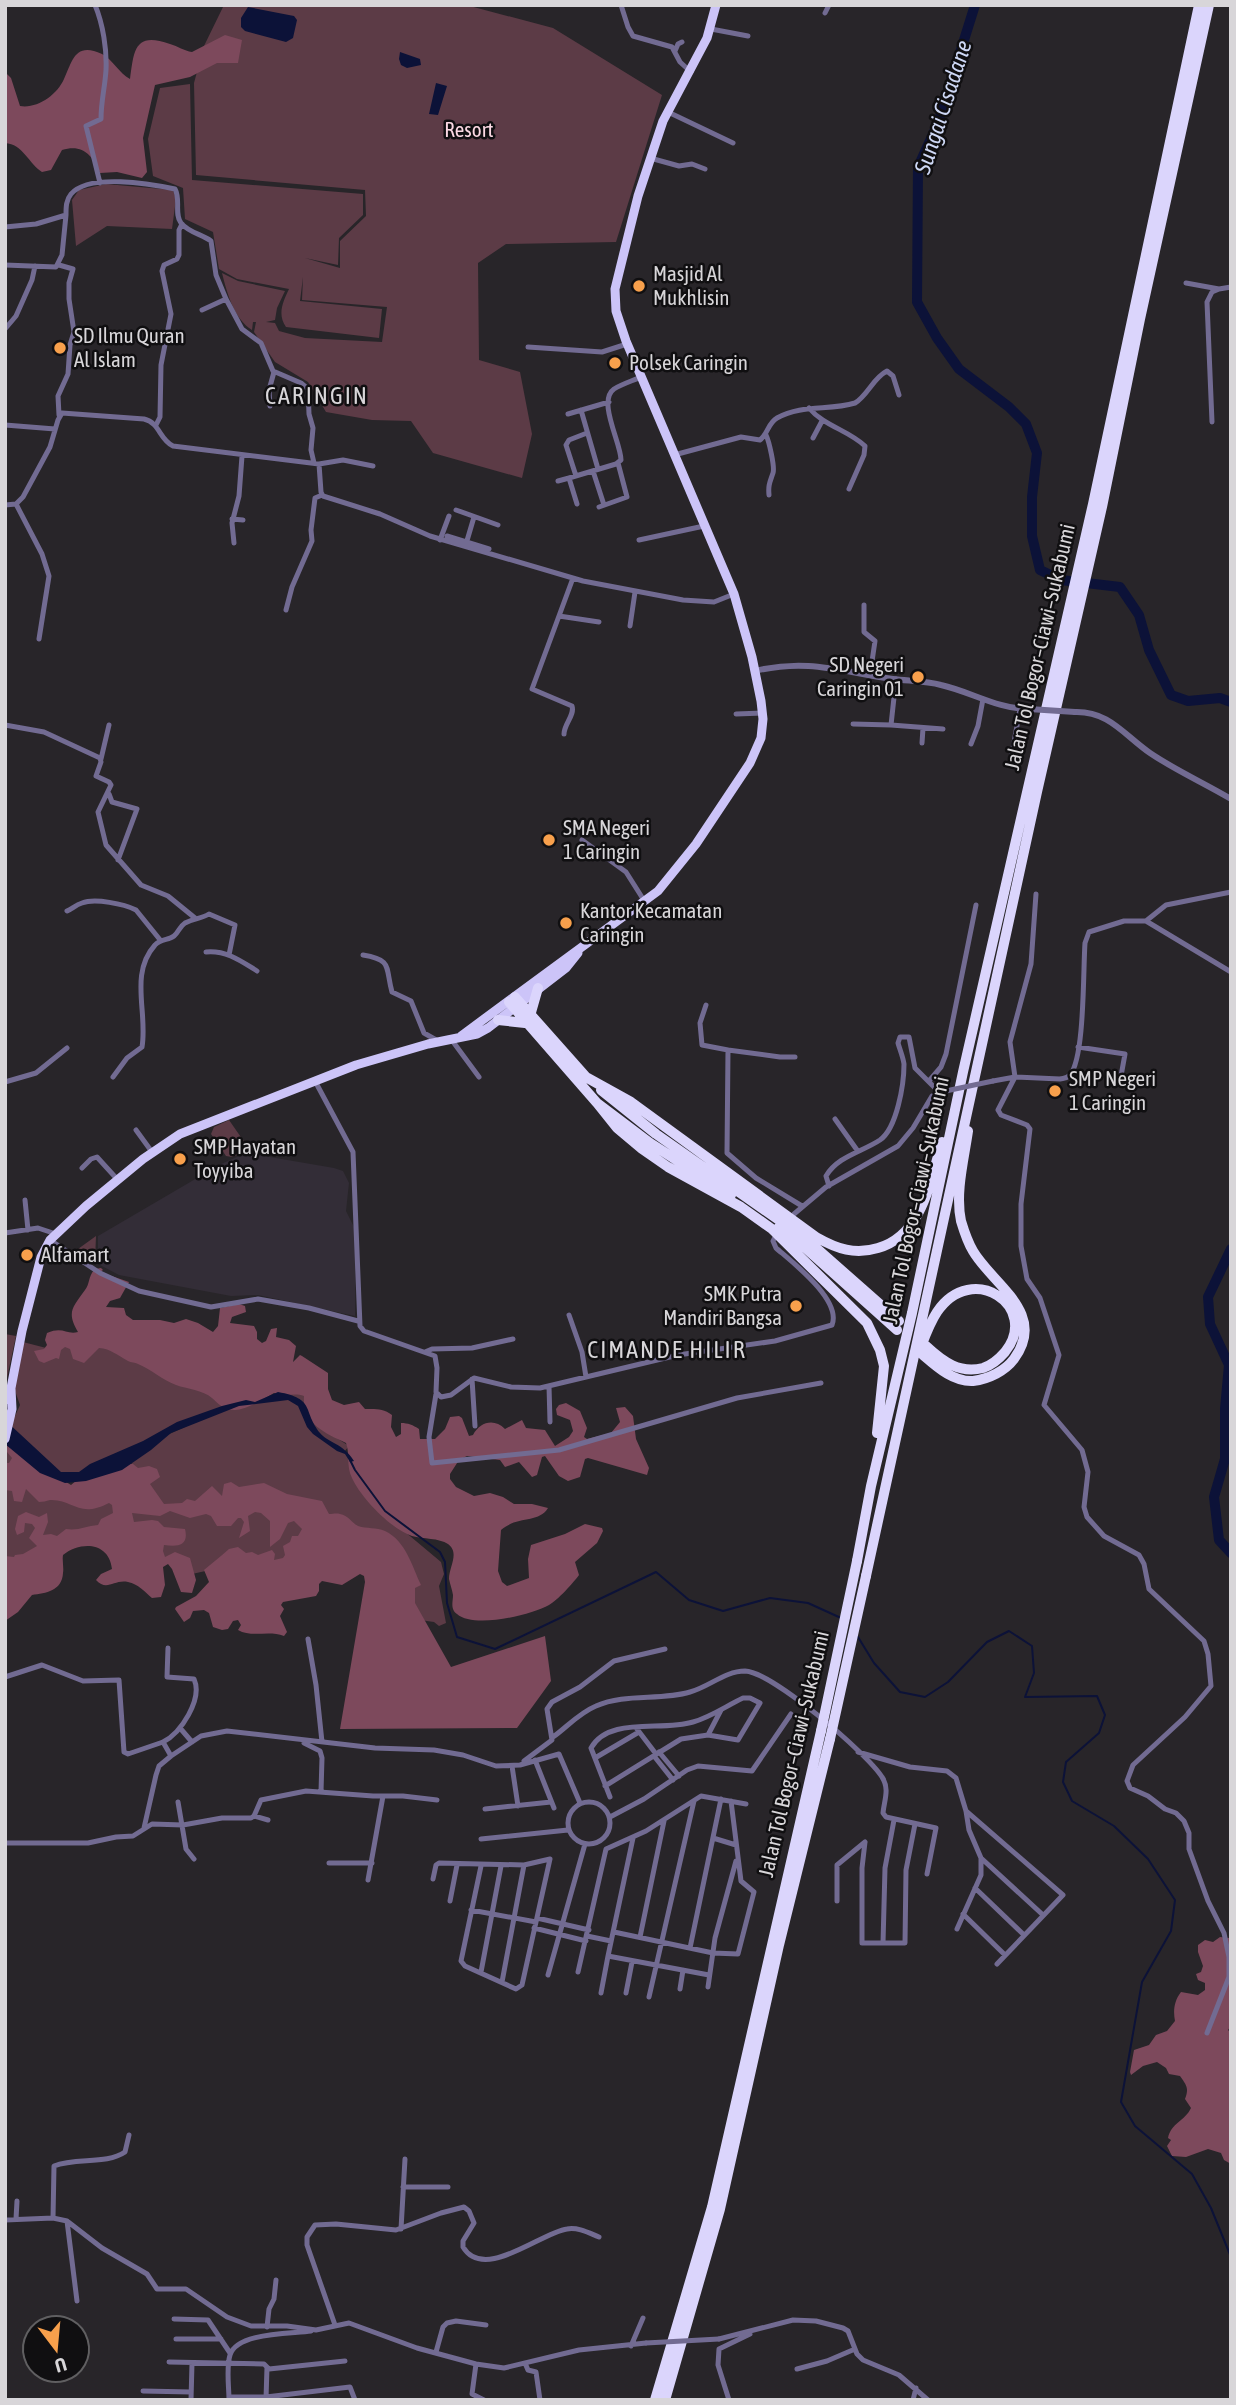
<svg xmlns="http://www.w3.org/2000/svg" width="1236" height="2405" font-family="'Asap Condensed',sans-serif">
	<style>
		.built { fill: #332d37 }
		.green { fill: #5c3b46 }
		.forest { fill: #7d495c }
		.water { fill: #0c1238 }
		.lines { fill: none; stroke-linecap: round; stroke-linejoin: round }
		.stream { stroke: #0c1238; stroke-width: 2 }
		.river { stroke: #0c1238; stroke-width: 10 }
		.minor { stroke: #726b92; stroke-width: 5 }
		.tertiary { stroke: #726b92; stroke-width: 6 }
		.trunk { stroke: #ccc4f8; stroke-width: 9 }
		.motorway { stroke: #dbd5fc; stroke-width: 10 }
		.minor-bridge { stroke: #726b92; stroke-width: 5 }
		.tertiary-bridge { stroke: #726b92; stroke-width: 6 }
		.motorway-bridge { stroke: #dbd5fc; stroke-width: 10 }
		.poi-dot { fill: #f8a04c; stroke: #100f11; stroke-width: 2.5 }
		.labels { text-anchor: middle; stroke-width: 5; stroke-linejoin: round; paint-order: stroke }
		.park-label { font-size: 21px; fill: #fbd8e3; stroke: #100f11 }
		.poi-label { font-size: 21px; fill: #d8d6d9; stroke: #100f11; text-anchor: start }
		.street-label { font-size: 21px; fill: #d8d6d9; stroke: #100f11 }
		.water-label { font-size: 23px; font-style: italic; fill: #ced8f5; stroke: #100f11 }
		.quarter-label { font-size: 24px; letter-spacing: 2px; fill: #d8d6d9; stroke: #100f11 }
	</style>
	<rect width="100%" height="100%" fill="#282529"/>
	<path class="built" d="M246,1153l88,15 9,3 6,12 -3,28 10,20 -1,85 -97,-21 -27,1 -112,-21 -21,-11v-28l123,-72z"/>
	<path class="green" d="M234,5h232l87,23 109,67 -46,147 -110,2 -28,19 1,97 41,12 12,62 -10,44 -89,-25 -22,-32 -39,-1 -46,-8 -18,-30 -33,-20 -21,-30 2,-10h-3l-1,8c-18,-11 -25,-37 -30,-57l16,8 47,10 -8,17 -2,12 -9,2 9,1 4,8 26,7 77,4 5,-35 -85,-7 1,-23 -3,24 82,8 -3,29 -93,-11c-9,-13 -3,-25 3,-38l-52,-10 -18,-10 -6,-37 -28,-13 -2,-31 -30,-12 -5,-37 12,-51 30,-4 2,96 171,14v21l-24,23 -1,27 -33,-7 35,10v-27l26,-25 -1,-26 -169,-15 -2,-92 10,-37 19,-39z
		M106,184l67,6 3,9 -4,30 -65,-3 -31,20 -4,-46 7,-10z
		M229,1120l16,23 -3,2 3,7 -13,5 -6,-1 -15,-22 3,-7z
		M96,1236l-1,25 -17,-12z
		M5,1334l11,2 -11,51z
		M85,1339l169,63 48,-11 16,35 31,20 -5,6 60,79 37,31 3,12 -5,12 7,37 -7,3 -5,-4 -21,-3 -22,-76 -168,-44 -35,7h-25l-35,-31 5,-16 30,-22 48,-22 15,-9 -147,68 -10,2 -12,-5 -51,-49 3,-14 6,8 5,-11 -7,-20 10,-43 27,7z
		M5,1439l35,48 79,7 -1,41h-55l-58,35z
		M247,1494l45,23 18,14 -27,32 -73,7 -18,4 -57,-33 -11,-32 39,2z"/>
	<path class="forest" d="M225,35l17,5 -4,23h-21l-27,14 -35,8 -12,53 4,34 -5,6 -25,-6 -17,1c-8,-18 -17,-29 -38,-23l-11,20 -9,2c-13,-8 -19,-28 -37,-29v-71l6,6 9,28c17,3 37,-11 44,-27 8,-16 10,-38 38,-25 11,6 17,19 28,25 4,-28 4,-48 40,-35 8,2 14,7 22,8z
		M101,1268l2,2 -3,2 29,10 -9,16 -10,3 -4,6 18,1 2,7 7,5h27l14,3 12,-4 12,4 15,9 5,-6 2,-18 19,-4 6,2 1,6 -14,5 -2,6 24,3 3,6v7l5,4 4,-2 5,-12 6,-1 -1,9 13,3 7,6 -3,16 7,-7 2,1 26,17v16l4,11 12,5 15,-3 6,7c10,0 18,-1 27,6l-1,12 5,10 5,-3v-11c7,0 12,2 18,6l1,10h15l10,-10 5,-12 9,-1 3,2 7,18 4,-1c7,-13 21,-17 32,-6l17,-9 4,8 19,2 10,16 14,-9 4,-6 -3,-11 -13,-5 -1,-6 3,-4 7,-2 14,8 7,17 -3,9 3,2 24,-6 9,-11 -4,-14 9,-1 8,9 3,23 13,29 -2,7 -59,-17 -3,1 -5,18 -12,4 -9,-5 -14,-20 -3,1 -5,18 -5,2 -13,-15 -14,5 -5,-7 -33,-4 -8,4 -9,14v5l6,8 18,9 16,-3 13,4 11,7h18l16,4c-10,16 -30,7 -47,22l-3,41 4,11 5,4 22,-8 -1,-19 3,-14 34,-11 20,-10 17,4 1,3 -6,12 -22,19 4,13c-5,7 -22,26 -30,30 -18,10 -75,24 -92,9 -7,-5 -4,-12 -4,-19 -1,-6 -3,-11 -4,-16 0,-12 11,-26 -1,-35 -9,-6 -25,-5 -36,-8 -21,-7 -51,-38 -60,-58 -6,-12 -2,-25 -6,-35 -22,-10 -44,-20 -42,-47 -11,-4 -19,2 -30,-3 -10,6 -29,17 -39,17 -12,0 -16,-6 -23,-12 -9,-8 -25,-9 -36,-13 -14,-5 -25,-16 -38,-21 -3,-2 -7,-1 -10,-3 -11,-6 -17,-12 -29,-13l-15,15 -11,-4 -3,-10 -5,-2 -4,3 -2,9 -3,-1 -12,5 -5,-2 -5,-10 10,-2 3,-4 -2,-5 2,-7c16,-7 19,2 31,-1 -12,-20 -5,-25 7,-42 5,-6 3,-14 10,-21z
		M6,1445l65,40 6,-5 51,-16h5l5,4 11,-2 8,3 3,8 -10,7 14,20 18,-1 5,-4 8,2 17,-15 10,10 2,-12 7,-2 8,5 25,-4 23,11 35,7 7,13c4,0 7,-1 11,0 8,1 12,9 18,12 9,3 18,1 27,5 21,10 27,35 36,54l-6,3v15l36,64 94,-31 6,45 -34,47 -177,1 25,-147 -1,-6 -4,-2 -18,11 -20,-4 -3,3v7l-3,5 -33,6 -2,3 3,4 -4,7 7,16 -3,4c-15,-6 -33,2 -46,-6l3,-5 -3,-5 -5,1 -5,8 -6,1 -9,-3 -4,-14 -5,-3 -11,1 -3,7 -6,4 -9,-13 1,-2 20,-11 13,-14 -5,-12c8,-7 16,-13 25,-21l9,-2 8,6 6,-1 6,3 14,-5 3,4 -1,6 9,-2 2,-3 -2,-9 7,-4 2,-6h6l4,-7 -8,-8 -6,2 -8,16 -10,8v-26l-9,-8 -6,-1 -7,4 2,15 -11,7 5,-16 -3,-4h-3l-7,8h-14l-6,-10 -5,-2 -16,4 -20,-7 -10,5 -28,-3 2,9 18,-2 6,1 6,6 21,2c4,17 -7,18 -21,16l-1,6 2,6 10,-5 15,6 6,22 -4,13 -11,-1 -9,-23 -4,-5 -5,3 2,18 -4,12 -9,1c-7,-6 -14,-14 -24,-16 -14,-3 -21,10 -32,-2l5,-6 11,-5c-3,-27 -31,-28 -49,-14 -1,6 1,12 0,18 -1,18 -17,20 -31,22l-14,17 -13,9v-65l9,1 1,-2 8,-1 14,-8 -8,-8 6,-10 -3,-4 -7,-1 -1,9 -7,3 -2,-6 3,-13 8,-4 13,5 8,-4 1,9 -5,13 8,-1 6,2 9,-7c12,2 20,-3 32,-4l3,-6 12,-6 -1,-8 -3,-2c-31,16 -35,-4 -59,-3 -4,1 -7,2 -11,2l-13,-13 -4,13 -8,-1 -2,-10 -7,-1v-27h4l3,-5 -5,-6z
		M1231,1936v90l-3,4 3,3v131l-7,-4 -3,-7 -13,-4 -22,8 -14,-1 -5,-10 4,-6 -3,-2c3,-15 17,-17 23,-30l-6,-9c4,-11 2,-13 -5,-23l-11,-2 -3,-6 -9,-6 -14,4 -12,9 -1,-3 4,-22 15,-5 7,-10 11,-4 8,-10c-2,-10 -1,-20 6,-29l17,3 7,-5v-7l-7,-3 -2,-6 5,-2 2,-6 -5,-14v-7l7,-5 8,2 7,-5 9,1z"/>
	<path class="water" d="M248,7l46,9 3,4 -4,18 -7,4 -41,-11 -4,-4v-9z
		M400,52l20,7 1,6 -14,3 -6,-3 -2,-6z
		M436,83l11,3 -9,29 -9,-1z
		M278,1392c38,7 24,18 42,41 8,10 23,10 34,28l-4,1 -5,-8 -8,-3 -24,-17 -6,-7 -9,-21 -10,-6 -49,6 -68,27 -20,17 -29,20 -36,11 -21,2 -25,-10 -35,-29 1,-23 55,51h18l11,-8 53,-23 34,-19 45,-16 24,-6 9,2z"/>
	<g class="lines">
		<path class="stream" d="M350,1460l5,10 30,41 55,41 5,10 2,41 10,34 38,12 161,-77 33,28 34,11 47,-13 38,5 33,15
			M858,1637l16,26 26,29 25,5 23,-15 39,-40 22,-11 23,15 2,27 -9,24 72,-1 8,19 -6,18 -33,29 -3,20 9,19 42,25 34,33 27,41 -4,31 -29,51 -21,120 14,24 57,48 19,34 20,49"/>
		<path class="river" d="M975,5l-37,118 -20,44 -1,135 20,36 22,31 50,38 17,17 11,29 -5,44v39l8,34 21,10 59,7 19,28 10,35 22,45 17,6 32,-3 11,4
			M1231,1249l-23,48 2,27 19,41 -4,44v50l-11,38 5,43 12,13"/>
		<path class="minor" d="M95,5c8,19 12,45 11,65 -1,17 -5,31 -5,49l-15,7 14,57
			M621,5l7,22 5,9 39,11 8,15 11,10
			M825,13l4,-8
			M711,29l37,7
			M675,51l3,-7 4,-2
			M668,112l65,31
			M650,158l29,8 13,-2 13,5
			M5,227l31,-3 30,-9c0,-8 0,-15 5,-21 18,-21 80,-10 104,-5 6,11 -1,25 6,34 8,10 21,11 30,18l5,34 10,24 16,30 19,14 12,28 28,12 7,6 1,25 4,14 -2,22 3,13
			M5,265l51,2 6,-12 4,-40
			M59,265l14,4 -4,14v16l5,33 -4,13 -2,29 -10,22 1,19
			M1186,283l33,6 12,-2
			M202,310l24,-11
			M5,329l11,-13 16,-36 3,-14
			M528,347l74,5 25,-8
			M270,406l-1,-16 5,-18
			M809,408c15,18 39,22 56,38l-1,9 -15,34
			M581,410l17,59
			M568,414l41,-12
			M1212,422l-5,-120 5,-10 7,-3
			M5,425l50,4
			M156,425l4,-8 1,-52 10,-51 -9,-43 2,-6 13,-6 2,-4v-25l3,-6
			M766,435c3,6 9,32 7,38 -3,9 -5,12 -4,22
			M813,438l9,-17
			M674,455l67,-18 19,3c8,-6 8,-17 17,-22 25,-14 52,-7 78,-15 13,-8 18,-25 32,-32l6,5 6,19
			M319,464l24,-4 30,6
			M593,471l11,34
			M576,476l-10,-31 3,-5 18,-7
			M558,481l11,-3
			M16,504l26,50 7,22 -10,63
			M577,504l-8,-26 47,-14 5,-4c0,-17 -24,-59 -7,-71 8,-5 18,-8 27,-12
			M5,505l11,-1 7,-7 27,-50 8,-27 4,-7 82,6c16,4 15,20 29,27l146,18 2,28 2,4 57,18 50,22 153,45 100,19 31,2 20,-8
			M599,507l28,-10 -9,-34
			M456,510l42,15
			M232,519l11,1
			M447,536l42,13
			M440,540l9,-24
			M639,540l65,-14
			M234,543l-2,-20 7,-27 3,-40
			M466,544l8,-27
			M864,605v27l11,9 -5,34
			M286,610l6,-23 20,-46 -1,-11 4,-32 7,-3
			M559,616l40,6
			M630,626l5,-34
			M736,714l27,-1
			M853,724l38,1 5,-46
			M5,725l39,7 56,26 1,4 -5,14 13,6 2,3 -13,27 8,33 35,40 27,11 27,22
			M891,725l52,4
			M564,734c0,-10 11,-19 8,-28l-40,-17 41,-111
			M922,743l1,-15
			M971,744l7,-18 5,-27
			M101,759l8,-34
			M1010,765l10,-56
			M109,794l3,8 25,7 -19,51
			M582,840l44,32 19,30
			M1036,894l-5,70 -21,78 5,35 -17,33 3,5 26,10 3,4 -9,75v42l6,33 13,19 19,57 -15,50 38,45 6,22 -4,35 3,10 17,19 35,19 5,9 5,25 55,52 4,13 3,32 -26,31 -52,48 -6,16 3,7 18,8 17,13 11,4 8,8 5,12v16l19,52 16,32 5,24v20l-22,56
			M67,911c6,-3 9,-6 15,-8 13,-5 42,1 54,7l25,31
			M1146,921l85,51
			M206,952c20,-2 35,9 51,19
			M363,955c30,5 22,12 29,37l19,9 13,32 14,8
			M706,1005l-6,18 2,22 26,5
			M451,1039l28,38
			M1078,1047l47,7 -4,22
			M795,1057h-15l-52,-7 -1,103 29,25 46,28
			M113,1077l14,-19 15,-11c6,-34 -13,-73 13,-102 5,-6 14,-5 19,-9 5,-4 5,-9 11,-13 9,-5 16,-4 24,-9l26,11 -6,30
			M315,1081l38,71 7,174 4,5 71,25 2,12 -1,24 5,5 10,-2 23,-17 37,9 29,1 138,-33 97,-14 57,-16c10,-25 -40,-63 -56,-77l-3,-7 2,-4
			M929,1081l12,-14 5,-13 30,-149
			M993,1081l22,-4 45,2c4,-1 6,0 10,-4 15,-18 13,-106 15,-132l4,-11 35,-11h22l20,-16 65,-13
			M5,1082l31,-9 31,-25
			M835,1119l22,31
			M136,1130l16,22
			M82,1168l9,-9 6,-2 20,22
			M829,1186l-3,-10c12,-20 36,-24 54,-36 17,-12 24,-56 24,-76 -1,-7 -4,-14 -6,-21l2,-6h9l6,31 24,24
			M25,1200l3,30
			M794,1214l32,-27 72,-41 15,-18 19,-32 9,-4
			M5,1233l33,-5 18,6
			M50,1240l50,33 39,18 72,16 47,-8 51,9 49,13
			M569,1315l13,37 4,25
			M425,1352l7,-3 40,-1 41,-9
			M472,1379l3,47
			M549,1386l1,36
			M436,1394l-7,43 3,26 127,-13 178,-52 84,-15
			M308,1639l8,46 6,57
			M5,1677l37,-12 41,16 36,-1 5,72 4,2 35,-12
			M180,1728l12,14
			M637,1729l19,25
			M708,1735l13,-25
			M553,1737c14,-10 26,-24 43,-31 29,-13 64,-5 94,-14 19,-5 35,-21 55,-21 27,1 122,82 137,106 8,12 2,24 1,36l3,4 50,11 -9,46
			M304,1743l16,8 2,7 -1,34
			M659,1752l20,24
			M858,1752l52,15 37,4 9,7 10,33 3,19 12,28v17l-24,54
			M171,1756l30,-20 26,-5 148,17 59,2 29,5 33,11 24,-1 39,-11 21,49
			M654,1756l19,24
			M595,1758l44,-26
			M535,1760l19,48
			M524,1761l28,-21 -5,-31 5,-7 28,-15 34,-26 51,-12
			M512,1766l6,40
			M605,1786l76,-47 27,-4 30,5 22,-37 -10,-5h-7c-17,8 -32,19 -50,24 -32,10 -84,-6 -102,26l19,49
			M568 1823a21 21 0 1 1 42 0a21 21 0 1 1-42 0Z
			M178,1802l8,47 8,10
			M485,1809l66,-7
			M966,1811l97,84 -66,69
			M254,1816l14,4
			M610,1817l34,-18 43,-29 11,-4 54,5 39,-57
			M144,1828l12,-53 3,-9 12,-10 -8,-14c18,-9 40,-43 31,-63l-27,-2 1,-29
			M633,1838l-25,118 101,19
			M713,1838l23,7
			M481,1839l87,-9
			M865,1842l-3,26v75h43l1,-73 9,-46
			M5,1843h83l28,-6 17,-1 19,-12 31,1 39,-7h29l3,-2 7,-16 45,-9 67,5h30l34,4
			M981,1858l62,57
			M329,1863h43
			M481,1866l-20,95 4,5 51,23 6,-4 28,-126
			M433,1879l3,-14 3,-2 85,2 26,-6
			M368,1880l15,-84
			M975,1888l49,47
			M450,1901l7,-36
			M837,1901v-36l28,-23
			M471,1910l65,12
			M963,1914l42,41
			M537,1918l52,12
			M534,1928l52,13
			M614,1932l99,21 25,1 16,-62 -13,-11 -10,-80
			M587,1936l24,5
			M640,1937l24,-116
			M883,1943l2,-75 9,-48
			M690,1948l31,-149
			M481,1972l20,-106
			M578,1972l28,-123 40,-18 55,-35 45,8
			M548,1975l37,-131
			M502,1982l22,-117
			M708,1987l7,-49 21,-77
			M680,1989l3,-19
			M601,1993l7,-37
			M626,1993l6,-31
			M649,1997l45,-196
			M403,2187h45
			M53,2218l1,-52c22,-9 52,-1 71,-14l4,-17
			M16,2219l1,-18
			M5,2220l48,-2 14,3 35,27 45,26 10,15h29l41,28 24,9h36l29,4 33,-7 68,25 59,16 28,4 75,-18 67,-7
			M67,2221l10,80
			M401,2229l4,-70
			M174,2319l34,1 22,33
			M335,2325l-28,-80v-8l8,-12 21,-1 60,6 45,-17 23,-6 5,4 5,12 -11,18v6c21,35 77,-14 104,-18 11,-2 22,4 32,8
			M267,2327l2,-18 5,-10 2,-19
			M176,2339h45
			M719,2339l74,-19 23,1 27,7 5,3 9,23 6,6 36,15 29,25
			M631,2346l12,-28
			M436,2352l7,-25 4,-4 9,-2 30,4
			M169,2362l95,2 5,5 76,-8
			M525,2363l3,7 8,2 4,28
			M476,2364l-4,30 12,6
			M797,2369l30,-8 28,-12
			M143,2391l48,1
			M229,2397h37l84,-10 5,13
			M266,2399l1,-32
			M191,2400l1,-37
			M229,2400c0,-13 -3,-32 1,-45 7,-23 62,-21 81,-24
			M729,2400l-11,-35 1,-16 31,-15
			M913,2400l3,-12"/>
		<path class="tertiary" d="M755,671c53,-13 87,1 138,8 16,2 33,2 48,6 31,7 56,24 88,24
			M1075,712c34,-1 49,23 75,41 25,17 54,30 81,46"/>
		<path class="trunk" d="M461,1036l197,-145 38,-47 54,-81 11,-25 2,-19 -2,-18 -9,-44 -18,-63 -108,-253 -10,-30 -1,-22 23,-93 25,-75 44,-83 9,-33
			M5,1400l6,-12 11,-57 19,-74 9,-17 36,-34 57,-47 37,-25 176,-69 72,-21 49,-10 11,-6 78,-60 12,-15
			M5,1439l7,-30 -1,-20"/>
		<path class="motorway" d="M515,997l72,81
			M509,1002l88,101 53,40 81,52
			M530,1016l8,-28
			M498,1020l27,3
			M584,1076l47,26 185,135c21,12 39,18 62,11 45,-13 52,-67 64,-106
			M601,1090l55,44 150,105 93,82
			M597,1103l20,25 25,21 26,18 73,40 31,22 95,94 13,27 4,16 -7,67
			M778,1228l23,16 96,86
			M919,1352c5,-13 10,-28 18,-40 35,-52 104,-5 68,40 -6,7 -13,13 -22,16 -23,6 -40,-6 -57,-22
			M923,1355c14,12 30,27 50,26 16,-2 32,-10 41,-22 34,-46 -22,-75 -41,-108 -6,-10 -9,-20 -12,-30 -6,-28 3,-62 7,-90
			M857,1561l14,-75 41,-173 51,-241 130,-568 106,-499
			M866,1576l171,-784 65,-285 38,-188 69,-314
			M655,2400l57,-193 109,-476
			M665,2400l55,-191 59,-264 51,-206"/>
		<path class="minor-bridge" d="M941,1092l52,-11
			M646,2343l73,-4"/>
		<path class="tertiary-bridge" d="M1029,709l46,3"/>
		<path class="motorway-bridge" d="M821,1731l36,-170
			M830,1739l36,-163"/>
	</g>
	<g class="poi-dot">
		<circle cx="639" cy="286" r="7"/>
		<circle cx="60" cy="348" r="7"/>
		<circle cx="615" cy="363" r="7"/>
		<circle cx="918" cy="677" r="7"/>
		<circle cx="549" cy="840" r="7"/>
		<circle cx="566" cy="923" r="7"/>
		<circle cx="1055" cy="1091" r="7"/>
		<circle cx="180" cy="1159" r="7"/>
		<circle cx="27" cy="1255" r="7"/>
		<circle cx="796" cy="1306" r="7"/>
	</g>
	<g class="labels">
		<g class="park-label">
			<text x="469" y="137">Resort</text>
		</g>
		<g class="poi-label">
			<text x="653" y="281">Masjid Al<tspan x="653" dy="24">Mukhlisin</tspan></text>
			<text x="74" y="343">SD Ilmu Quran<tspan x="74" dy="24">Al Islam</tspan></text>
			<text x="629" y="370">Polsek Caringin</text>
			<text x="904" y="672" text-anchor="end">SD Negeri<tspan x="904" dy="24">Caringin 01</tspan></text>
			<text x="563" y="835">SMA Negeri<tspan x="563" dy="24">1 Caringin</tspan></text>
			<text x="580" y="918">Kantor Kecamatan<tspan x="580" dy="24">Caringin</tspan></text>
			<text x="1069" y="1086">SMP Negeri<tspan x="1069" dy="24">1 Caringin</tspan></text>
			<text x="194" y="1154">SMP Hayatan<tspan x="194" dy="24">Toyyiba</tspan></text>
			<text x="41" y="1262">Alfamart</text>
			<text x="782" y="1301" text-anchor="end">SMK Putra<tspan x="782" dy="24">Mandiri Bangsa</tspan></text>
		</g>
		<g class="street-label">
			<text transform="translate(1040 647) rotate(-77)" y="7">Jalan Tol Bogor–Ciawi–Sukabumi</text>
			<text transform="translate(916 1200) rotate(-78)" y="7">Jalan Tol Bogor–Ciawi–Sukabumi</text>
			<text transform="translate(794 1754) rotate(-77)" y="7">Jalan Tol Bogor–Ciawi–Sukabumi</text>
		</g>
		<g class="water-label">
			<text transform="translate(943 107) rotate(-72)" y="8">Sungai Cisadane</text>
		</g>
		<g class="quarter-label">
			<text x="317" y="404">CARINGIN</text>
			<text x="667" y="1358">CIMANDE HILIR</text>
		</g>
	</g>
	<rect width="1236" height="2405" fill="none" stroke="#d8d6d9" stroke-width="14"/>
	<g transform="translate(56 2349) rotate(164)"><circle r="33" fill="#100f11" stroke="#605f61" stroke-width="2"/>
	<path d="M0-5L12 26L0 18L-12 26Z" fill="#f8a04c"/>
	<text y="-10" font-size="19" font-weight="bold" text-anchor="middle" fill="#d8d6d9">U</text>
	</g>
</svg>
